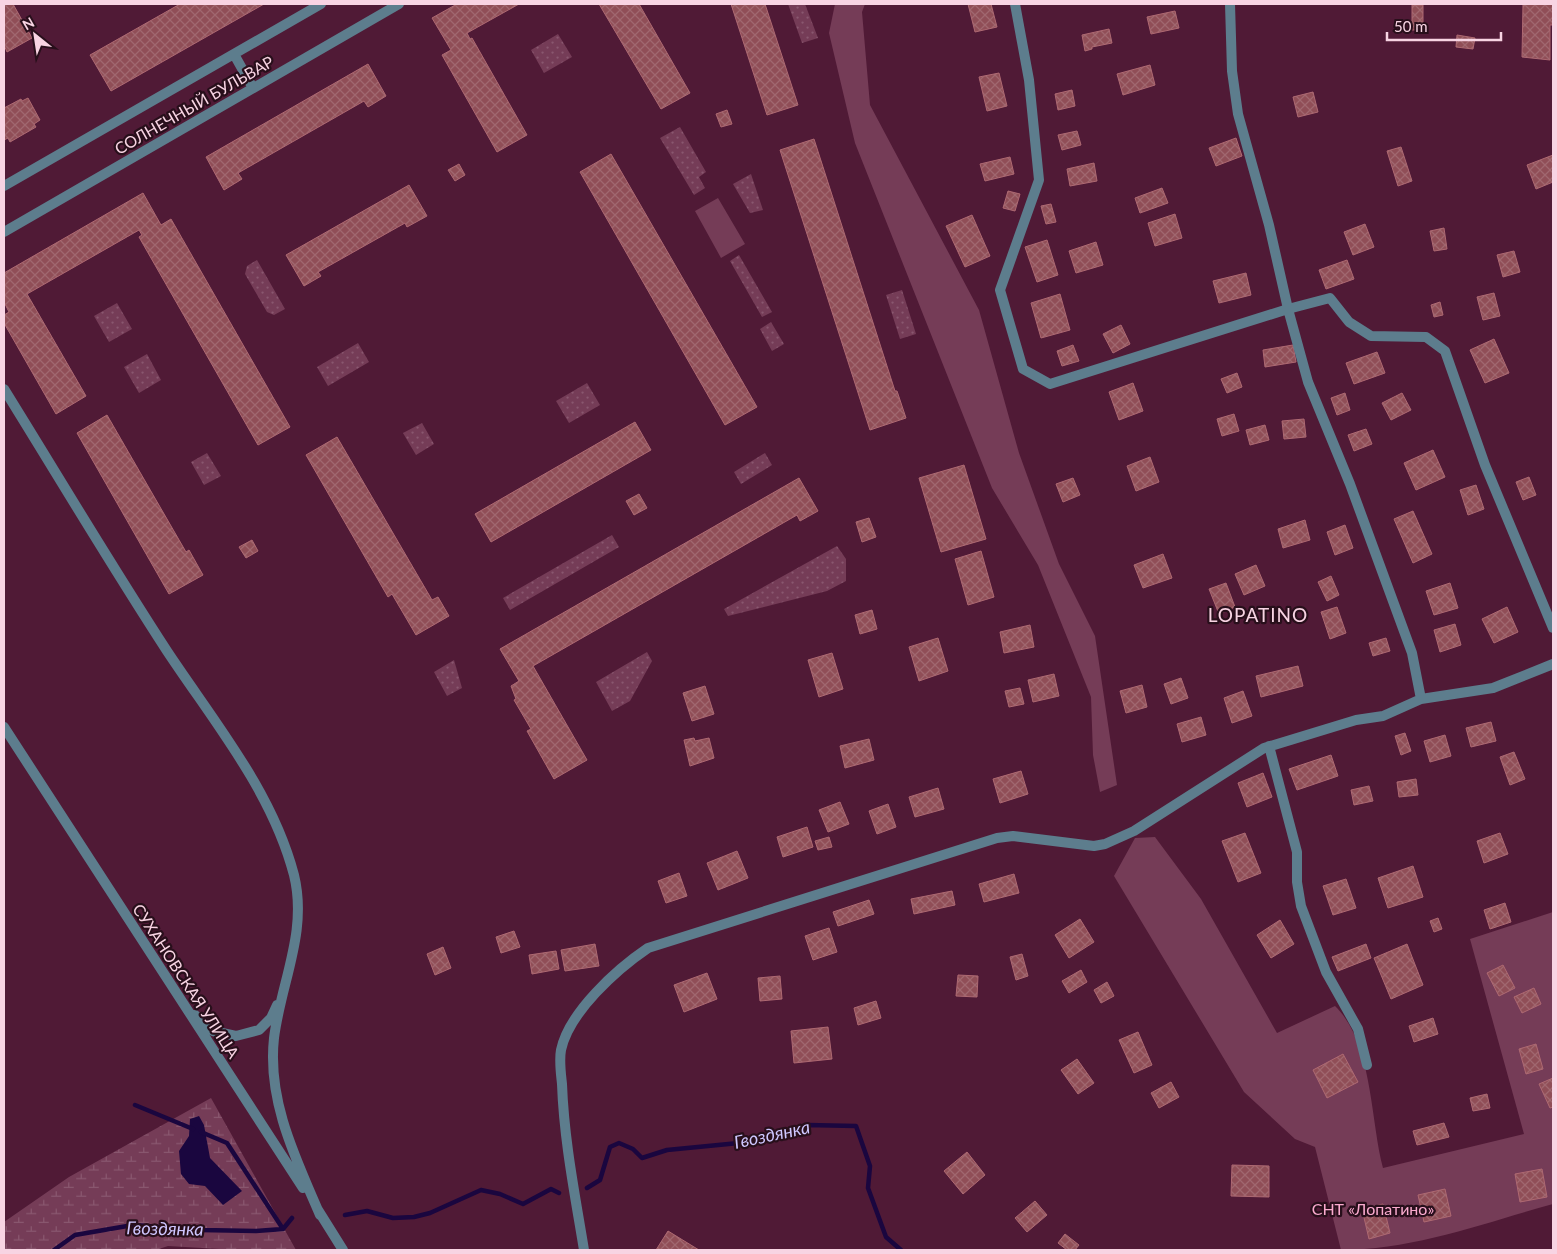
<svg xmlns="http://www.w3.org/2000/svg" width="1557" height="1254" font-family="Lato,sans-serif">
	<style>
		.green { fill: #753c57 }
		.wetland { fill: url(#wetland-marsh) }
		.park { fill: url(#park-dots) }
		.water { fill: #1a063f }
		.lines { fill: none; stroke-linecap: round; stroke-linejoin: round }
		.stream { stroke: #1a063f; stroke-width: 4.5 }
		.building { fill: url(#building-cross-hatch); stroke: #ae6972 }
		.minor { stroke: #5d7d8d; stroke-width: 10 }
		.tertiary { stroke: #5d7d8d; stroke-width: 10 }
		.labels { text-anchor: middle; stroke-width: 4.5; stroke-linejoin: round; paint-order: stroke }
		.street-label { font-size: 16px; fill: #f8d4e3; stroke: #280f1b }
		.park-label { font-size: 16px; fill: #fbabcf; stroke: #280f1b }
		.water-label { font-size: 18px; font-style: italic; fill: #cfc7ff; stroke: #280f1b }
		.quarter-label { font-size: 19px; letter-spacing: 1px; fill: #f8d4e3; stroke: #280f1b }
	</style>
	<defs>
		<pattern id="wetland-marsh" width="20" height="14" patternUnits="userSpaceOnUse" patternTransform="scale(1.25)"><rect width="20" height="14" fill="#753c57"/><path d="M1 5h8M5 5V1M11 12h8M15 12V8" fill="none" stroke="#89576f"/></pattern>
		<pattern id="park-dots" width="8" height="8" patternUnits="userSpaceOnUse" patternTransform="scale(1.25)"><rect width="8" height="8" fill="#753c57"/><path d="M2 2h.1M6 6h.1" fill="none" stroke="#89576f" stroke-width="1.8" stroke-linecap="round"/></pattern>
		<pattern id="building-cross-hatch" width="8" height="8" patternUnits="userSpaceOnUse" patternTransform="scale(1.25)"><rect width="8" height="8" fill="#904e57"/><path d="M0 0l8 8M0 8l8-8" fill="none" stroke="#a0676f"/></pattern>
	</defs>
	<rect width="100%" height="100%" fill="#501a36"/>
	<path class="green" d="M835,4h30l-3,8 8,93 109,205 40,143 40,111 36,72 22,149 -17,7 -7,-37 -2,-58 -53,-132 -46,-77 -137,-345 -26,-110z
		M718,198l27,46 -24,14 -26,-47z
		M1155,837l46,62 76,134 58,-27c38,37 35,113 48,162l141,-34 -54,-195 83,-27v292c-69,19 -140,46 -212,46l-26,-103 -20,-8 -51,-47 -130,-216 21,-38z"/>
	<path class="wetland" d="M211,1098l85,152h-59l-69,-4 -12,4h-152v-28l65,-45z"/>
	<path class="park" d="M788,4h17l13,34 -16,5z
		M558,34l14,23 -28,16 -13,-23z
		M680,127l26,45 -7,5 6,11 -11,7 -34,-57z
		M751,174l12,36 -13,3 -17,-29z
		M739,255l33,57 -10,5 -32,-56z
		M257,260l28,49 -11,6 -7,-3 -22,-38 2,-8z
		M902,290l14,44 -16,5 -14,-44z
		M117,303l15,26 -23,13 -15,-26z
		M771,322l13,22 -12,7 -12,-22z
		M358,343l11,19 -41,24 -11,-19z
		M147,354l14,26 -22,13 -15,-26z
		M587,383l13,22 -31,18 -13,-22z
		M422,423l12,21 -18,11 -13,-22z
		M207,453l14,23 -17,9 -13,-23z
		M765,453l7,12 -31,19 -7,-12z
		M612,535l7,12 -109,63 -7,-12z
		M837,546l9,13v22l-19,10 -99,25 -4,-7z
		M647,652l5,9 -22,40 -18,10 -16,-29z
		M454,660l8,28 -15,8 -13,-24z"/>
	<path class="water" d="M199,1116l5,9 6,33 32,33 -19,14 -18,-19 -16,-2 -8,-10 -2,-23 10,-15 1,-17z"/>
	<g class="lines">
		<path class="stream" d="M135,1105l58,24
			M201,1132l26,11 56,86 9,-11
			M587,1188l13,-8 10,-33 9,-4 14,6 9,9 25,-8 82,-8 58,-17 49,1 14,40 -2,22 18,49 15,13
			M345,1215l22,-4 26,7 21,-1 16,-4 51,-23 19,4 23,10 28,-15 8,4
			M54,1250l21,-15 58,-10 68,5 55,1 27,-2"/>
	</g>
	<path class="building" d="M4,4h9l19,34 -25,14 -3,-7z
		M180,4h84l-153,87 -21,-36z
		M457,4h62l-52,29 3,6 2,-1 55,97 -30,17 -55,-97 9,-5 -19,-32z
		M599,4h40l51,89 -29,16z
		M731,4h34l33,101 -31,10z
		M968,4h23l6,23 -22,5z
		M1523,4h30v21h-3v35l-28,-3z
		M1412,5h11v25h-11z
		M1175,11l4,17 -28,6 -4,-17z
		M1109,29l3,14 -20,4v2l-7,2 -3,-16z
		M1457,35l18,3 -2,11 -17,-2z
		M368,64l18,32 -18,11 -4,-6 -126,72 4,6 -18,11 -18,-33z
		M1150,65l5,20 -32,10 -6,-21z
		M999,73l8,33 -20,5 -8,-34z
		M1072,90l3,16 -17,4 -3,-16z
		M1313,92l5,20 -20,5 -5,-20z
		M28,98l12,22 -6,4 2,3 -26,15 -2,-4 -4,2v-32l17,-9 1,2z
		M727,110l5,14 -11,3 -5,-13z
		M1077,131l4,14 -19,5 -4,-15z
		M1236,138l6,18 -26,10 -7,-18z
		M814,139l81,252h2l9,27 -36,12 -90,-280z
		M1401,147l11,34 -14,5 -11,-35z
		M611,154l146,253 -32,18 -145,-253z
		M1553,155v27l-17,7 -9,-24z
		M1010,157l4,17 -29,7 -5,-17z
		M1094,163l3,18 -27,5 -3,-17z
		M459,164l6,11 -10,6 -7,-11z
		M409,185l18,31 -20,11 -2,-4 -87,49 3,4 -17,10 -18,-31z
		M1162,188l6,15 -28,10 -5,-15z
		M1008,191l12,3 -5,17 -12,-3z
		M143,193l18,32 10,-6 119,208 -32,18 -119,-208 3,-2 -3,-5 -112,64 59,102 -30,18 -52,-91v-8l5,-3 -5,-10v-29z
		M1051,204l5,18 -10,2 -5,-18z
		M1175,214l7,24 -27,8 -7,-23z
		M972,215l18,41 -25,11 -19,-41z
		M1365,224l9,23 -21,8 -9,-23z
		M1444,228l3,21 -13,2 -4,-20z
		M1047,240l11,35 -21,7 -12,-35z
		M1096,242l7,23 -27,8 -7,-22z
		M1514,251l6,21 -17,5 -6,-22z
		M1347,260l7,19 -28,10 -7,-19z
		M1246,273l5,22 -32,8 -6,-22z
		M1494,293l6,23 -17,4 -6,-23z
		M1060,294l10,36 -29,8 -10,-35z
		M1440,302l3,13 -9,2 -3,-12z
		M1121,325l9,19 -17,9 -10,-19z
		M1494,339l15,34 -24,10 -15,-33z
		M1073,345l6,16 -17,5 -5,-15z
		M1293,345l3,17 -31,5 -2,-17z
		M1377,352l8,21 -31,11 -8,-21z
		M1237,373l5,14 -15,6 -6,-14z
		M1133,383l10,28 -24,9 -10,-28z
		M1345,393l5,17 -13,5 -6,-17z
		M1402,393l9,17 -20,10 -9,-17z
		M1234,414l5,17 -17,5 -5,-17z
		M107,415l79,137 3,-2 14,25 -34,19 -92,-161z
		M1304,419l2,18 -22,2 -2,-18z
		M635,422l16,28 -160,92 -16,-28z
		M1265,425l4,15 -19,5 -4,-15z
		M1366,429l6,15 -18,7 -6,-16z
		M337,437l95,163 6,-3 11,19 -33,19 -24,-41 -4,3 -82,-142z
		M1433,450l12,27 -29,13 -12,-27z
		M1150,457l9,25 -23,9 -9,-25z
		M964,465l22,74 -45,13 -22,-74z
		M1529,477l7,18 -13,5 -7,-18z
		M799,478l19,33 -18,10 -3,-6 -264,151 54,94 -33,19 -27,-48 4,-2 -17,-29 2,-1 -5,-13 8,-5 -19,-32z
		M1073,478l7,17 -17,7 -7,-18z
		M1476,485l8,24 -16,6 -8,-25z
		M639,494l8,14 -13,7 -8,-14z
		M1413,511l19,43 -19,9 -19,-44z
		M869,518l7,19 -14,5 -6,-20z
		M1305,520l5,20 -27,8 -5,-19z
		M1345,525l8,23 -18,7 -8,-23z
		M252,540l6,11 -12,7 -7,-11z
		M981,551l13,46 -26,8 -13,-46z
		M1163,554l9,24 -29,10 -9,-23z
		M1256,565l9,21 -21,9 -9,-21z
		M1331,576l8,19 -12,6 -9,-19z
		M1226,583l9,24 -16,7 -10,-25z
		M1450,583l8,25 -24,7 -8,-24z
		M1337,607l9,26 -16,6 -9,-27z
		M1507,607l11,25 -24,11 -12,-24z
		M872,610l5,19 -17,5 -5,-19z
		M1455,624l6,21 -21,7 -6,-22z
		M1030,625l4,22 -30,6 -4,-21z
		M938,638l10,33 -29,10 -10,-34z
		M1386,638l4,13 -17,5 -4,-13z
		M832,653l11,36 -24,8 -11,-37z
		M1298,666l5,20 -42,11 -5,-21z
		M1054,674l5,22 -26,6 -5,-22z
		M1181,678l7,20 -17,6 -7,-20z
		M1142,685l5,22 -21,6 -6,-22z
		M705,686l9,28 -22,7 -9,-28z
		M1020,688l4,16 -15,3 -4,-16z
		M1243,691l9,25 -20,7 -8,-25z
		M1201,717l5,18 -24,7 -5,-18z
		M1491,722l5,19 -25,6 -5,-19z
		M1405,733l6,18 -10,4 -6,-19z
		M1445,735l6,21 -21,6 -6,-21z
		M694,738l1,3 14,-3 5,20 -24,8 -6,-26z
		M869,739l5,21 -29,8 -5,-22z
		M1514,752l11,27 -15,6 -10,-28z
		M1331,755l7,21 -41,14 -8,-21z
		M1021,771l7,23 -28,9 -7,-24z
		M1263,773l9,24 -25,10 -9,-24z
		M1416,779l2,16 -19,2 -2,-15z
		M1369,786l4,15 -19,4 -3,-15z
		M938,788l6,21 -29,8 -6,-20z
		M840,802l9,22 -21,8 -9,-22z
		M888,804l8,23 -19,7 -8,-23z
		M807,827l6,20 -30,10 -6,-20z
		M1245,833l16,40 -23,9 -16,-41z
		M1500,833l8,21 -24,9 -7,-22z
		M829,837l3,10 -14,3 -3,-9z
		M737,851l11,27 -30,12 -11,-27z
		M1413,866l10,31 -35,11 -10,-30z
		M679,873l8,23 -21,7 -8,-22z
		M1014,874l5,19 -35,9 -5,-18z
		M1346,879l10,29 -23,7 -10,-29z
		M952,891l3,14 -41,9 -3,-15z
		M869,900l5,14 -36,12 -5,-14z
		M1505,903l6,19 -21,7 -6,-19z
		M1438,918l4,11 -8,3 -4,-11z
		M1080,919l14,23 -25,16 -14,-23z
		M1280,920l14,24 -23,14 -14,-23z
		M829,928l8,24 -24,8 -8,-24z
		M514,931l6,16 -19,6 -5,-16z
		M595,944l4,22 -34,5 -4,-21z
		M1366,944l5,14 -33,13 -6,-14z
		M1407,944l16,41 -32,14 -17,-41z
		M443,947l8,21 -16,7 -8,-21z
		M556,951l3,18 -27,5 -3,-19z
		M1022,954l6,22 -12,4 -6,-23z
		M1503,965l12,23 -16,8 -12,-23z
		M1081,970l6,12 -18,11 -7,-12z
		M707,973l10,26 -33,13 -10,-27z
		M958,975l20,1 -1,21 -21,-1z
		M780,976l2,23 -22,2 -2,-23z
		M1107,982l7,14 -13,7 -7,-13z
		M1534,988l7,16 -19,9 -8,-16z
		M876,1001l5,17 -23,7 -4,-17z
		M1433,1018l5,16 -24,8 -5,-16z
		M828,1027l4,32 -38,4 -3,-32z
		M1138,1032l14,33 -18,8 -15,-33z
		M1536,1044l7,25 -17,5 -7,-25z
		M1343,1054l15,28 -31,16 -14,-28z
		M1077,1059l17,24 -16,11 -17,-24z
		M1553,1078v29l-3,1 -11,-24z
		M1171,1082l8,15 -20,11 -8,-15z
		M1487,1094l3,14 -17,3 -3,-13z
		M1444,1123l5,14 -32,8 -4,-14z
		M967,1152l18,23 -22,19 -19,-23z
		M1232,1165l37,1v31l-38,-1z
		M1542,1169l5,28 -27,5 -5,-28z
		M1445,1189l6,27 -27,6 -6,-27z
		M1035,1201l12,14 -20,17 -12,-14z
		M1383,1204l7,29 -21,6 -7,-30z
		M668,1231l31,19h-43z
		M1065,1234l14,11 -4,5h-8l-9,-7z"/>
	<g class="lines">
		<path class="minor" d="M1015,4l14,76 10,100 -39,110 23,79 27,15 238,-75 42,-11 19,24 22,14 55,1 19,14 40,114 68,163
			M1230,4l2,67 6,43 31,111 19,84 20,73 42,102 62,169 9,46
			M235,56l18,32
			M4,186l317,-182
			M4,232l395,-228
			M1269,746l28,106v30l4,24 25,66 32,57 9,36
			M584,1250c-9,-55 -20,-110 -22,-166 -1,-10 -3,-23 -1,-34 8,-38 56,-81 87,-102l349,-110 16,-2 81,10 11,-2 29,-13 130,-83 92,-28 27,-4 38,-17 72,-11 60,-24"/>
		<path class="tertiary" d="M4,389c54,87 107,176 163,262 47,71 105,140 127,224 14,57 -13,107 -20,163 -7,63 22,121 46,177
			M4,727l299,461
			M195,1015l18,16 23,5 23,-6 12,-12 6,-13
			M318,1210l25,40"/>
	</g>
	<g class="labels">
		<g class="street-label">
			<text transform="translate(194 105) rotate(-30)" y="6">СОЛНЕЧНЫЙ БУЛЬВАР</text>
			<text transform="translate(186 981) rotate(57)" y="6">СУХАНОВСКАЯ УЛИЦА</text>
		</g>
		<g class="park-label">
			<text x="1373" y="1215">СНТ «Лопатино»</text>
		</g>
		<g class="water-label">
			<text transform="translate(772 1135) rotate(-12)" y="6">Гвоздянка</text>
			<text transform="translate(165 1229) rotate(1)" y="6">Гвоздянка</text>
		</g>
		<g class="quarter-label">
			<text x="1258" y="622">LOPATINO</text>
		</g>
	</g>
	<rect width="1557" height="1254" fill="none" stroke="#f8d4e3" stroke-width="10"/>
	<g transform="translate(35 35) rotate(330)" stroke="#280f1b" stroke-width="4" paint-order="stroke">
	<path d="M0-4L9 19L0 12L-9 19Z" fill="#f8d4e3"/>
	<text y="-8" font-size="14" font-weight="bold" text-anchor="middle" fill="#f8d4e3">N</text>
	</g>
	<path d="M1387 32v8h114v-8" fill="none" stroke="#f8d4e3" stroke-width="2.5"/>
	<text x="1394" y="32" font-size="15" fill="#f8d4e3" stroke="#280f1b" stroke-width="4" paint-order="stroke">50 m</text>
</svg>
